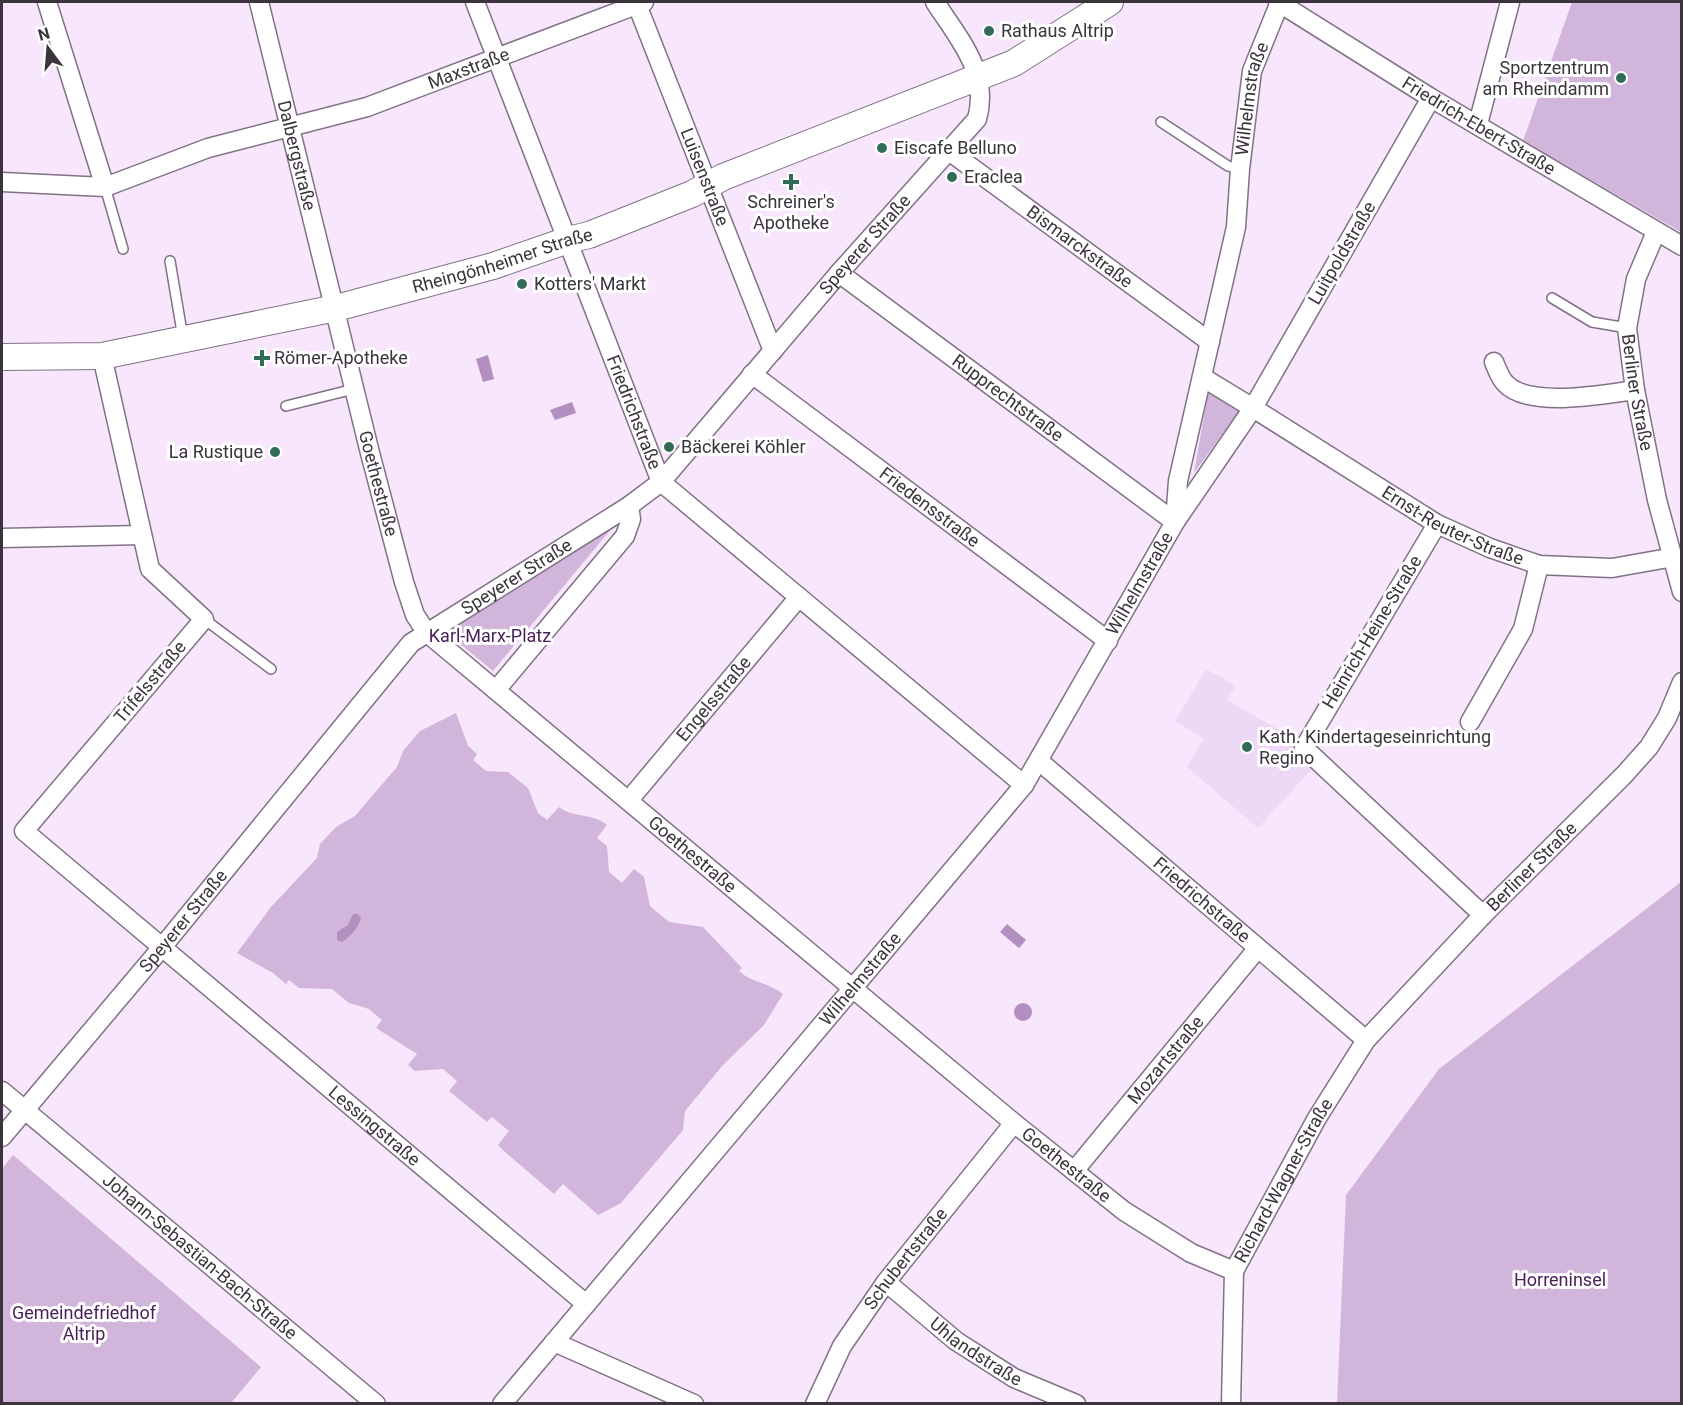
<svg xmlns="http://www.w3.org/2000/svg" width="1683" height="1405" font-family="Roboto,sans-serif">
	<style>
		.built { fill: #edd9f5 }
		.green { fill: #d2b5db }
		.water { fill: #b28fbe }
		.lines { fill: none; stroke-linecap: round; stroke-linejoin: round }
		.lane-casing { stroke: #817286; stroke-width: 12 }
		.street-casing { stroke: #817286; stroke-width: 21 }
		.secondary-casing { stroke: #817286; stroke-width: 28 }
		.lane { stroke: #fff; stroke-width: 9 }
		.street { stroke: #fff; stroke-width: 18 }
		.secondary { stroke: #fff; stroke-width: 26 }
		.poi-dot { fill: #306c57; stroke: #fff; stroke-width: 2 }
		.labels { text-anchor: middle; stroke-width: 6; stroke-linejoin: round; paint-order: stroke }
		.poi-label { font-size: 18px; fill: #3b343d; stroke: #fff; text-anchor: start }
		.street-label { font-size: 18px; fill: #3b343d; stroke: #fff }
		.park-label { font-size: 18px; fill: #491d57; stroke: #fff }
	</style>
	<rect width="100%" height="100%" fill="#f7e6fc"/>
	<path class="built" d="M1206,669l30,17 -9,14 71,41 -6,11 19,18 -53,58 -71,-61 17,-28 -29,-18z"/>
	<path class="green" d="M1572,2h109v230l-158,-91z
		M1208,392l31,19 -45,62z
		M612,528l-119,143 -46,-38z
		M456,713l12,33 9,8 -4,6 13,11 22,1 20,16 10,25 9,7 12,-13c15,12 32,5 48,18l-10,13 10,8 2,26 13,11 12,-14 10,8 6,29 19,16 34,5 39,41 -3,3c13,12 31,12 44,23l-19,31 -41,40 -38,46 -2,19 -62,73 -23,12 -35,-31 -9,10 -49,-42 -7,-7 11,-14 -17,-14 -5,5 -38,-31 8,-10 -14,-12 -28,2 -7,-6 9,-11 -41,-26 6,-8 -13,-11 -20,-6 -17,-14 -33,-1 -10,-8 -3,4 -13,-11 -36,-20 34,-46 46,-49 3,-14 16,-17 19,-11 17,-20 25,-29 6,-16 17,-20z
		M1681,882v521h-344l9,-208 93,-126z
		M13,1155l248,212 -30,36h-229v-234z"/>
	<path class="water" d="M488,355l6,24 -11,3 -7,-23z
		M572,402l4,11 -21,7 -5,-10z
		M353,914h5l3,4c-3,10 -11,19 -19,24l-5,-2v-8l11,-7z
		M1007,924l19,16 -7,8 -19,-16z
		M1014 1012a9 9 0 1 1 18 0a9 9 0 1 1-18 0Z"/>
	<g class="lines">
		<defs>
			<path id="lane" d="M1161,122l67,44 12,3
				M105,187l18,62
				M170,261l13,77
				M1552,298l40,24 35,6
				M286,406l68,-17
				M204,619l67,50"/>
			<g id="street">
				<path d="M47,2l58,185"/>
				<path id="s1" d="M259,2l111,451 34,129 11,33 11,17 588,491 110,88 67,42 43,18"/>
				<path id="s2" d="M475,2l186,480 363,303"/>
				<path id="s3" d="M636,2l137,349"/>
				<path id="s4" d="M1278,2l153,96 251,148"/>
				<path id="s5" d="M1431,98l-178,310 184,116 53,24 49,17 73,3 62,-11"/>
				<path d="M1478,124l32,-122"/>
				<path id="s6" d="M949,151l261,191"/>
				<path id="s7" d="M2,182l103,5 103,-39 159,-41 277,-105"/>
				<path id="s8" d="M1656,232l-20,47 -9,49 8,62 22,110 25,92"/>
				<path id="s9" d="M839,273l336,249 78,-114 -51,-31"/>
				<path id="s10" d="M102,356l48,213 54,50 -180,212 562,473"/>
				<path d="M1494,362c3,7 6,16 11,21 23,26 99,11 130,7"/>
				<path id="s11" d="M752,374l356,267"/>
				<path d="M1437,524l-133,224 179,167"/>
				<path d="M2,538l140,-3"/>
				<path d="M496,690l129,-154 6,-17 -2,-13"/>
				<path d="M1470,722l53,-93 16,-64"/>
				<path id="s12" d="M1039,761l327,279"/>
				<path id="s13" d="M629,800l170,-203"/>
				<path id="s14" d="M2,1091l374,313"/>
				<path id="s15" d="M2,1137l161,-191 248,-303 218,-137 32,-24 178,-209 138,-154c13,-46 -18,-80 -42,-117"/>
				<path id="s16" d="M1074,1171l184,-223"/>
				<path id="s17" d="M886,1282l70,59 58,37 62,26"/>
				<path d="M554,1342l140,62"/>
				<path id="s18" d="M502,1404l522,-619 151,-263 3,-41 58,-254 4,-58 12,-98 28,-69"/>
				<path id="s19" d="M815,1404l27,-58 44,-64 128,-159"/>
				<path id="s20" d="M1231,1404l3,-133 83,-153 49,-78 117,-125 141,-140 25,-28 18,-29 15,-36"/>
			</g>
			<g id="secondary">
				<path id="s21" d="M2,357l100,-1 234,-48 157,-42 75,-26 21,-5 103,-41 31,-17 291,-114 96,-61"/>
			</g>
		</defs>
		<use href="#lane" class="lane-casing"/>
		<use href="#street" class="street-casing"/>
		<use href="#secondary" class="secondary-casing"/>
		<use href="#lane" class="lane"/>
		<use href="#street" class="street"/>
		<use href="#secondary" class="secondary"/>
	</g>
	<g class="poi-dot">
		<circle cx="989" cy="31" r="6"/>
		<circle cx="1621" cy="78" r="6"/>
		<circle cx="882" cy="148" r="6"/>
		<circle cx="952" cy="177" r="6"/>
		<path d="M788 173h6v6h6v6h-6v6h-6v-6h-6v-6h6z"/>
		<circle cx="522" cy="284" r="6"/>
		<path d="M259 349h6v6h6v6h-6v6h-6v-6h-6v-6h6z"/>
		<circle cx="669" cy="447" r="6"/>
		<circle cx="275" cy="452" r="6"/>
		<circle cx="1247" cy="747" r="6"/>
	</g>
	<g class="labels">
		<g class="poi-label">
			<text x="1001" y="37">Rathaus Altrip</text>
			<text x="1609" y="74" text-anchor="end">Sportzentrum<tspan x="1609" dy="21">am Rheindamm</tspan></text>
			<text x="894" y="154">Eiscafe Belluno</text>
			<text x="964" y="183">Eraclea</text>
			<text x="791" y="208" text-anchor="middle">Schreiner's<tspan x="791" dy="21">Apotheke</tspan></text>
			<text x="534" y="290">Kotters' Markt</text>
			<text x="274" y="364">Römer-Apotheke</text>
			<text x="681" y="453">Bäckerei Köhler</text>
			<text x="263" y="458" text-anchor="end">La Rustique</text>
			<text x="1259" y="743">Kath. Kindertageseinrichtung<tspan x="1259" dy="21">Regino</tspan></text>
		</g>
		<g class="street-label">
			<text dy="6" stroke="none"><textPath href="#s7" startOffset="486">Maxstraße</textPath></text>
			<text dy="6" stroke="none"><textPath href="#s18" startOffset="1544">Wilhelmstraße</textPath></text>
			<text dy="6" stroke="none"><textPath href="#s4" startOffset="236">Friedrich-Ebert-Straße</textPath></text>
			<text dy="6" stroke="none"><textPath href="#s1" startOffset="158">Dalbergstraße</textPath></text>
			<text dy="6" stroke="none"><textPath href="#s3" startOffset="188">Luisenstraße</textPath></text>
			<text dy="6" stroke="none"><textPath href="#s15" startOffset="1252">Speyerer Straße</textPath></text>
			<text dy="6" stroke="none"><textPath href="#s6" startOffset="162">Bismarckstraße</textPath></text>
			<text transform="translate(1342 253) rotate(-60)" y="6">Luitpoldstraße</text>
			<text dy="6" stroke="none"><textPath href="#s21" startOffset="512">Rheingönheimer Straße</textPath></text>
			<text dy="6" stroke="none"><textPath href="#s8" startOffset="166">Berliner Straße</textPath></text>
			<text dy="6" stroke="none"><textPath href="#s9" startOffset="210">Rupprechtstraße</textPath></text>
			<text dy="6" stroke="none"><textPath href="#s2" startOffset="440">Friedrichstraße</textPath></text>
			<text dy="6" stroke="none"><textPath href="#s1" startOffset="496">Goethestraße</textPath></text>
			<text dy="6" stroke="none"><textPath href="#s11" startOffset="222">Friedensstraße</textPath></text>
			<text dy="6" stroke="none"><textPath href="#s5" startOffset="590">Ernst-Reuter-Straße</textPath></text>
			<text dy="6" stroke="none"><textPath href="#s15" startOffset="766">Speyerer Straße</textPath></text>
			<text dy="6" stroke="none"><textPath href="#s18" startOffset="1042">Wilhelmstraße</textPath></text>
			<text transform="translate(1372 632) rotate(-59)" y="6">Heinrich-Heine-Straße</text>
			<text transform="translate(150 682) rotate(-50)" y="6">Trifelsstraße</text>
			<text dy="6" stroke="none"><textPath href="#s13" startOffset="132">Engelsstraße</textPath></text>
			<text dy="6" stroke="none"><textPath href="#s1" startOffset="1000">Goethestraße</textPath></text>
			<text dy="6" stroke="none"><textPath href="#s20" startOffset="639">Berliner Straße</textPath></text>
			<text dy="6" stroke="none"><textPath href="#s12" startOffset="214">Friedrichstraße</textPath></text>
			<text dy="6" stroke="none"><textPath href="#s15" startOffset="282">Speyerer Straße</textPath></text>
			<text dy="6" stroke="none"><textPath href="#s18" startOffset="556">Wilhelmstraße</textPath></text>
			<text dy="6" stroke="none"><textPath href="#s16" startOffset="144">Mozartstraße</textPath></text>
			<text dy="6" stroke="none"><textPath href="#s10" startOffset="1028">Lessingstraße</textPath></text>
			<text dy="6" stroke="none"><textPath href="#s1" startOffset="1486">Goethestraße</textPath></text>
			<text dy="6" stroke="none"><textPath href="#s20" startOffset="236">Richard-Wagner-Straße</textPath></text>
			<text dy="6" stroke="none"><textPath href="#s14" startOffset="258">Johann-Sebastian-Bach-Straße</textPath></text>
			<text dy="6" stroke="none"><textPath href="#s19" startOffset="172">Schubertstraße</textPath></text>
			<text dy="6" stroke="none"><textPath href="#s17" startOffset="114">Uhlandstraße</textPath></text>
		</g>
		<g class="park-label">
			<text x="490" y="642">Karl-Marx-Platz</text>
			<text x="1560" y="1286">Horreninsel</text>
			<text x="84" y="1319">Gemeindefriedhof<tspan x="84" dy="21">Altrip</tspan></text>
		</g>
	</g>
	<rect width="1683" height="1405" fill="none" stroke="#3b343d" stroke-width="6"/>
	<g transform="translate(48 48) rotate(344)" stroke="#ffffff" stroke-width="4.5" paint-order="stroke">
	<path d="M0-4.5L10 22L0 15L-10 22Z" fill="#3b343d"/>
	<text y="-9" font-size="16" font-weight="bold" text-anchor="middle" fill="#3b343d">N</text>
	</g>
</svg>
